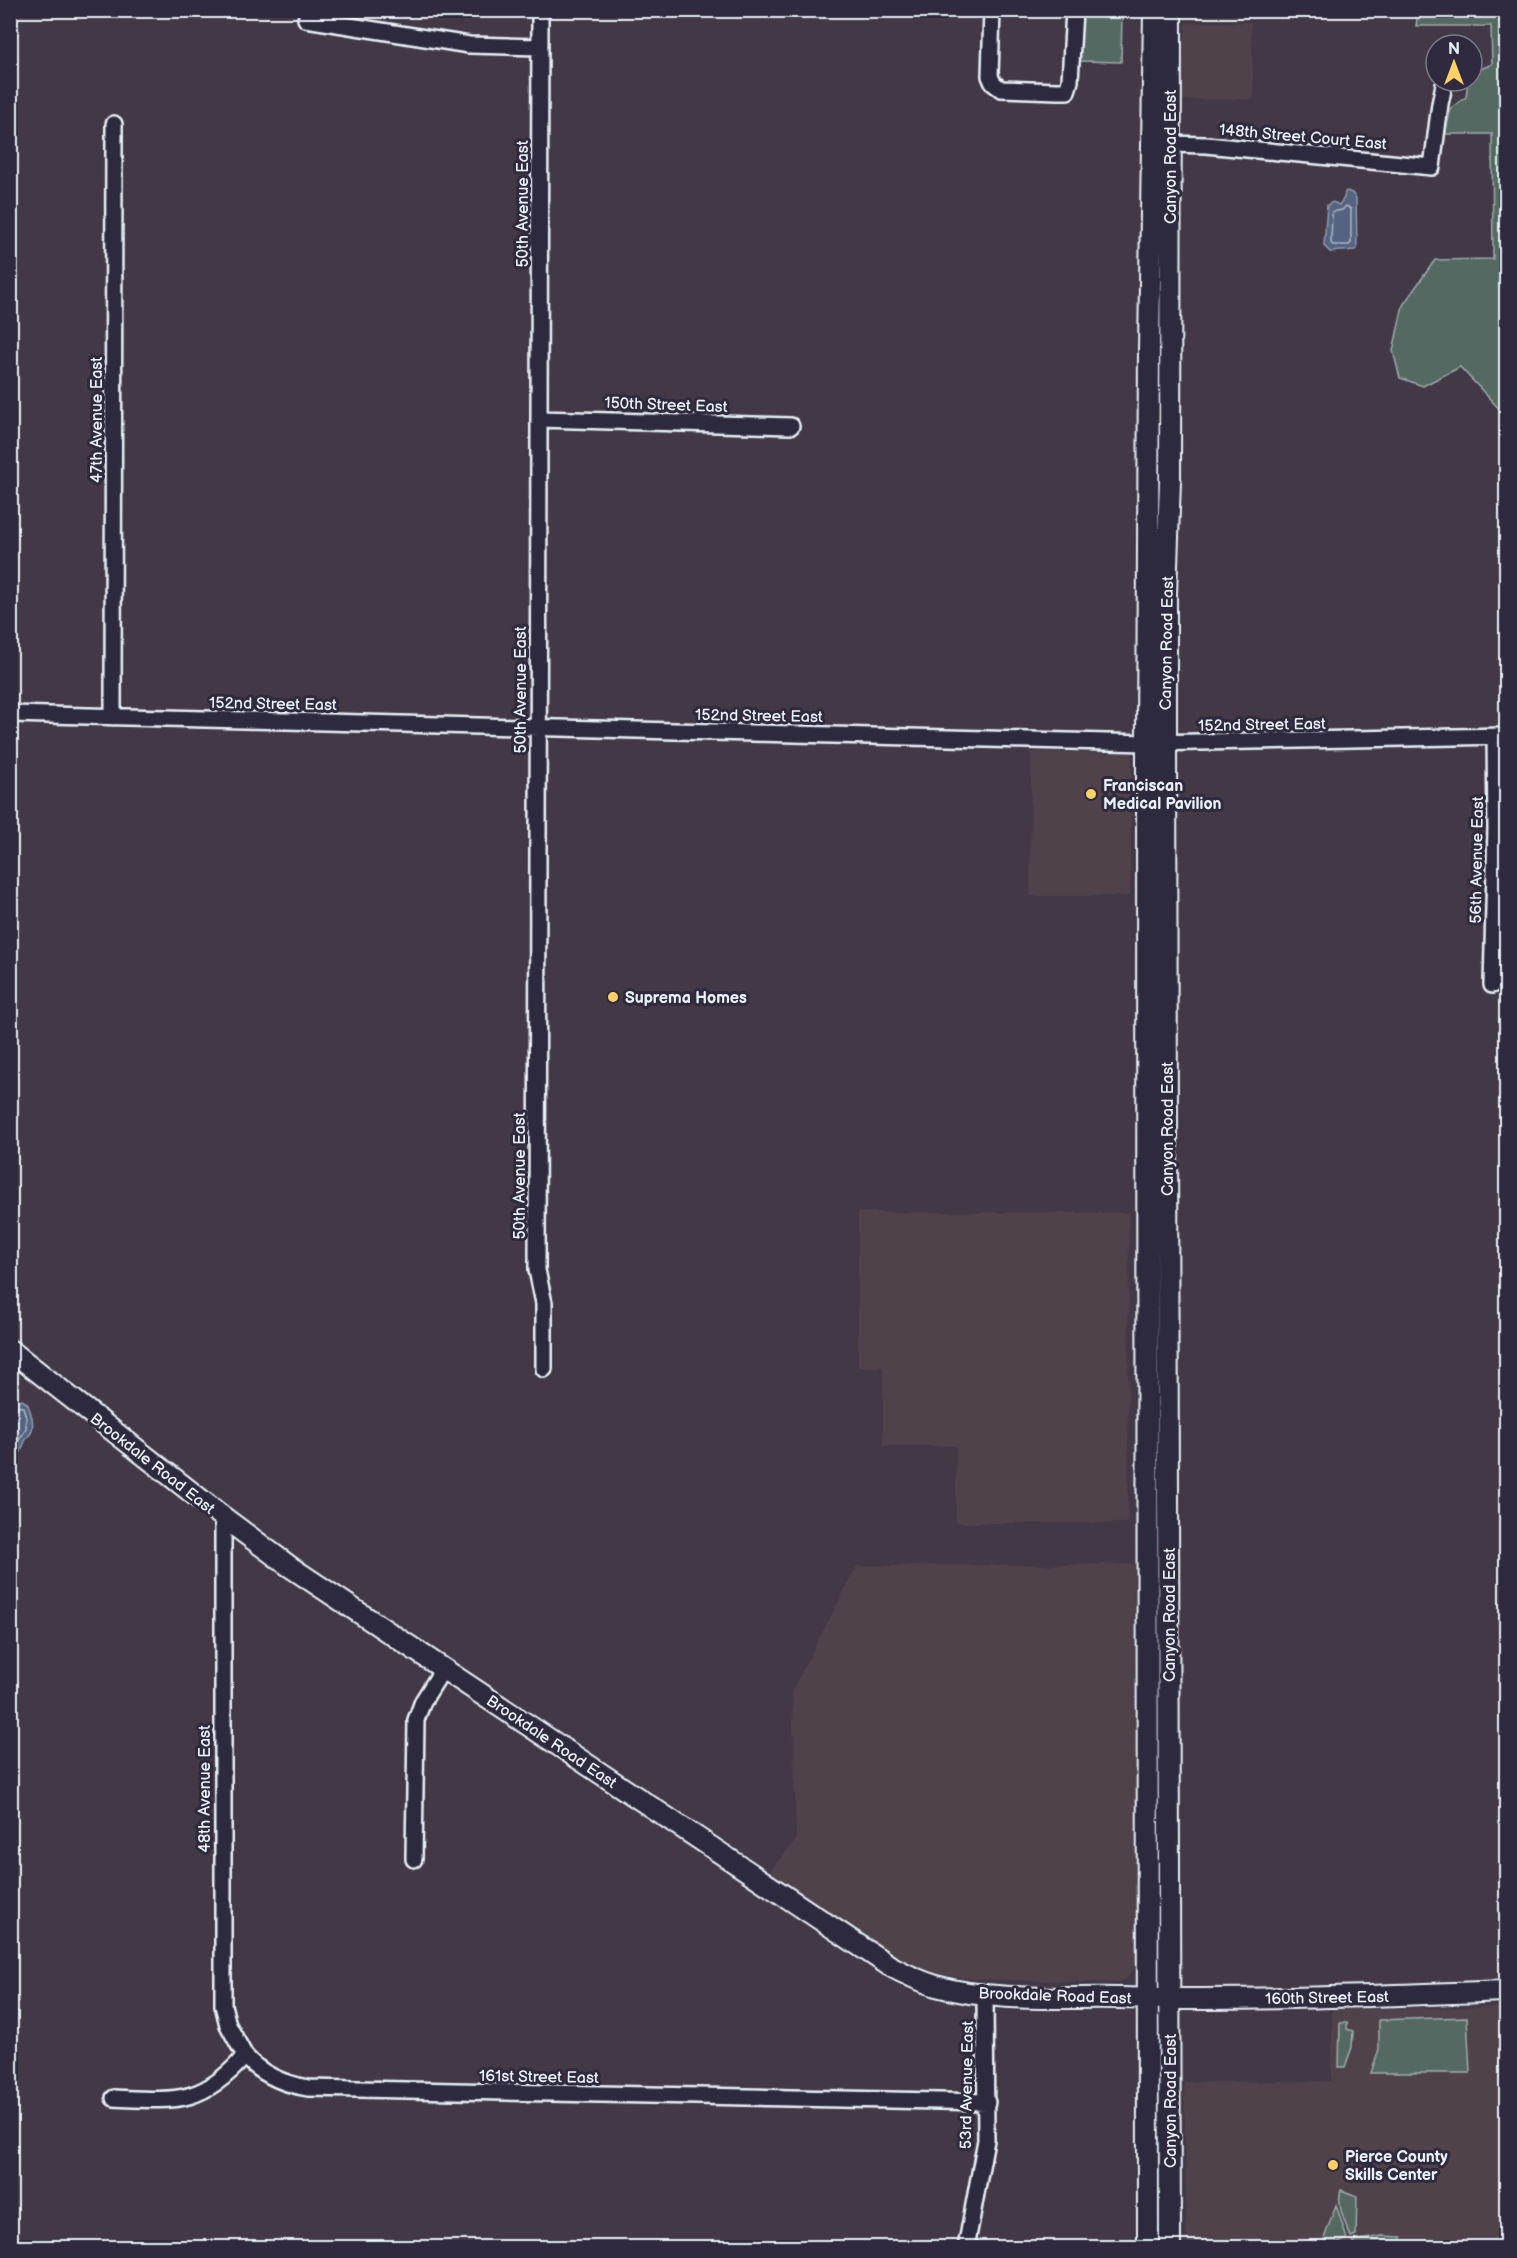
<svg xmlns="http://www.w3.org/2000/svg" width="1517" height="2258" font-family="'Balsamiq Sans',sans-serif">
	<style>
		.built { fill: #4f424c }
		.green { fill: #556862; stroke: #9eacad; stroke-width: 1.5 }
		.water { fill: #566380; stroke: #909cb0; stroke-width: 1.5 }
		.lines { fill: none; stroke-linecap: round; stroke-linejoin: round }
		.shore { stroke: #aeb8c8; stroke-width: 1.5 }
		.minor-casing { stroke: #e8f1f8; stroke-width: 20 }
		.major-casing { stroke: #e8f1f8; stroke-width: 24 }
		.minor { stroke: #2f2a3d; stroke-width: 15 }
		.major { stroke: #2f2a3d; stroke-width: 20 }
		.poi-dot { fill: #ffd166; stroke: #2f2a3d; stroke-width: 2 }
		.labels { text-anchor: middle; stroke-width: 6; stroke-linejoin: round; paint-order: stroke }
		.street-label { font-size: 16px; fill: #e8f1f8; stroke: #2f2a3d }
		.poi-label { font-size: 16px; font-weight: bold; fill: #e8f1f8; stroke: #2f2a3d; text-anchor: start }
	</style>
	<rect width="100%" height="100%" fill="#423846"/>
	<filter id="ink" filterUnits="userSpaceOnUse"><feTurbulence type="fractalNoise" baseFrequency=".0167" numOctaves="2"/><feDisplacementMap in="SourceGraphic" scale="12" xChannelSelector="R" yChannelSelector="G"/><feConvolveMatrix kernelMatrix="1 2 1 2 8 2 1 2 1" color-interpolation-filters="sRGB"/></filter>
	<g filter="url(#ink)">
		<path class="built" d="M1251,22l3,77 -73,1 4,-77z
			M1031,752l101,1 -2,143h-100z
			M858,1212l271,1 -1,310h-172v-77h-73v-79h-25z
			M1134,1564l2,398 -3,8 -6,8 -10,5 -145,-4 -42,-6 -33,-14 -129,-86 28,-33 -4,-150 65,-124z
			M1506,2007v240h-319l-3,-165 148,-1v-72z"/>
		<path class="green" d="M1082,11h40l-1,51 -42,-1 1,-44z
			M1418,11h88v405l-46,-49 -37,19 -23,-8 -7,-27 10,-46 32,-45 58,-1 -1,-125h-47l6,-26 15,-11 2,-16h4v-8l20,-9 -1,-38h-75z
			M1467,2017l3,56h-99l8,-24v-29z
			M1340,2023h7v6l6,2 -1,16 -7,20h-6z
			M1341,2190l16,6 -1,39 -5,2c-6,-14 -15,-33 -10,-47z
			M1336,2205l11,34 -18,8h-8z
			M1382,2236l20,1 -1,10h-44l-4,-6z"/>
		<path class="water" d="M1347,191l5,2 4,5 1,50 -2,2 -25,2 -6,-6 3,-41 6,-3 6,3 5,-7 1,-6z
			M11,1400h11l5,3c4,8 8,21 4,30 -2,3 -5,5 -6,8 -4,10 -4,15 -14,19z"/>
		<g class="lines">
			<path class="shore" d="M1346,206l5,3v34l-2,2h-16l-2,-2 1,-31 10,-2z
				M10,1406l13,1 3,10v12l-7,11 -3,10 -6,4"/>
			<defs>
				<path id="minor" d="M540,10l-3,1260 7,33v66
					M992,10l-2,66 3,7 8,6 56,2h10l3,-10 4,-71
					M306,19l163,26 71,2
					M1170,144l36,1 226,22 8,-63 4,-19
					M539,419l252,7
					M10,714l1137,29 359,-7
					M113,717l1,-593
					M1492,985l4,-156 -1,-93
					M223,1517v488l5,20 17,31
					M414,1859l2,-139 7,-19 20,-32
					M114,2098c61,3 88,7 131,-42 17,19 38,28 63,32l679,14
					M966,2248l20,-108 -1,-146"/>
				<path id="major" d="M10,1350l213,167 66,49 601,400c15,8 30,15 46,20 56,16 126,11 185,12 129,3 257,-2 385,-7
					M1148,2248l-1,-1505 2,-393 5,-340
					M1170,2248l-4,-1505v-149l4,-113 1,-471"/>
			</defs>
			<use href="#minor" class="minor-casing"/>
			<use href="#major" class="major-casing"/>
			<use href="#minor" class="minor"/>
			<use href="#major" class="major"/>
		</g>
	</g>
	<g class="poi-dot">
		<circle cx="1091" cy="794" r="6"/>
		<circle cx="613" cy="997" r="6"/>
		<circle cx="1333" cy="2165" r="6"/>
	</g>
	<g class="labels">
		<g class="street-label">
			<text transform="translate(1303 136) rotate(5)" y="6">148th Street Court East</text>
			<text transform="translate(1170 157) rotate(-90)" y="6">Canyon Road East</text>
			<text transform="translate(522 204) rotate(-90)" y="6">50th Avenue East</text>
			<text transform="translate(666 404) rotate(2)" y="6">150th Street East</text>
			<text transform="translate(96 420) rotate(-90)" y="6">47th Avenue East</text>
			<text transform="translate(1166 643) rotate(-89)" y="6">Canyon Road East</text>
			<text transform="translate(520 690) rotate(-90)" y="6">50th Avenue East</text>
			<text transform="translate(273 703) rotate(1)" y="6">152nd Street East</text>
			<text transform="translate(759 715) rotate(1)" y="6">152nd Street East</text>
			<text transform="translate(1262 724) rotate(-1)" y="6">152nd Street East</text>
			<text transform="translate(1476 860) rotate(-89)" y="6">56th Avenue East</text>
			<text transform="translate(1167 1129) rotate(-90)" y="6">Canyon Road East</text>
			<text transform="translate(519 1176) rotate(-90)" y="6">50th Avenue East</text>
			<text transform="translate(153 1463) rotate(38)" y="6">Brookdale Road East</text>
			<text transform="translate(1169 1615) rotate(-90)" y="6">Canyon Road East</text>
			<text transform="translate(552 1741) rotate(34)" y="6">Brookdale Road East</text>
			<text transform="translate(204 1789) rotate(-90)" y="6">48th Avenue East</text>
			<text transform="translate(1055 1995) rotate(2)" y="6">Brookdale Road East</text>
			<text transform="translate(1327 1997) rotate(-1)" y="6">160th Street East</text>
			<text transform="translate(539 2076) rotate(1)" y="6">161st Street East</text>
			<text transform="translate(966 2085) rotate(-89)" y="6">53rd Avenue East</text>
			<text transform="translate(1170 2101) rotate(-90)" y="6">Canyon Road East</text>
		</g>
		<g class="poi-label">
			<text x="1103" y="791">Franciscan<tspan x="1103" dy="18">Medical Pavilion</tspan></text>
			<text x="625" y="1003">Suprema Homes</text>
			<text x="1345" y="2162">Pierce County<tspan x="1345" dy="18">Skills Center</tspan></text>
		</g>
	</g>
	<rect width="1517" height="2258" fill="none" stroke="#2f2a3d" stroke-width="36"/>
	<rect x="18" y="18" width="1481" height="2222" fill="none" stroke="#e8f1f8" stroke-width="2" filter="url(#ink)"/>
	<g transform="translate(1454 63)"><circle r="28" fill="#2f2a3d" stroke="#797a88" stroke-width="1.5"/>
	<path d="M0-4.5L10 22L0 15L-10 22Z" fill="#ffd166"/>
	<text y="-9" font-size="16" font-weight="bold" text-anchor="middle" fill="#e8f1f8">N</text>
	</g>
</svg>
